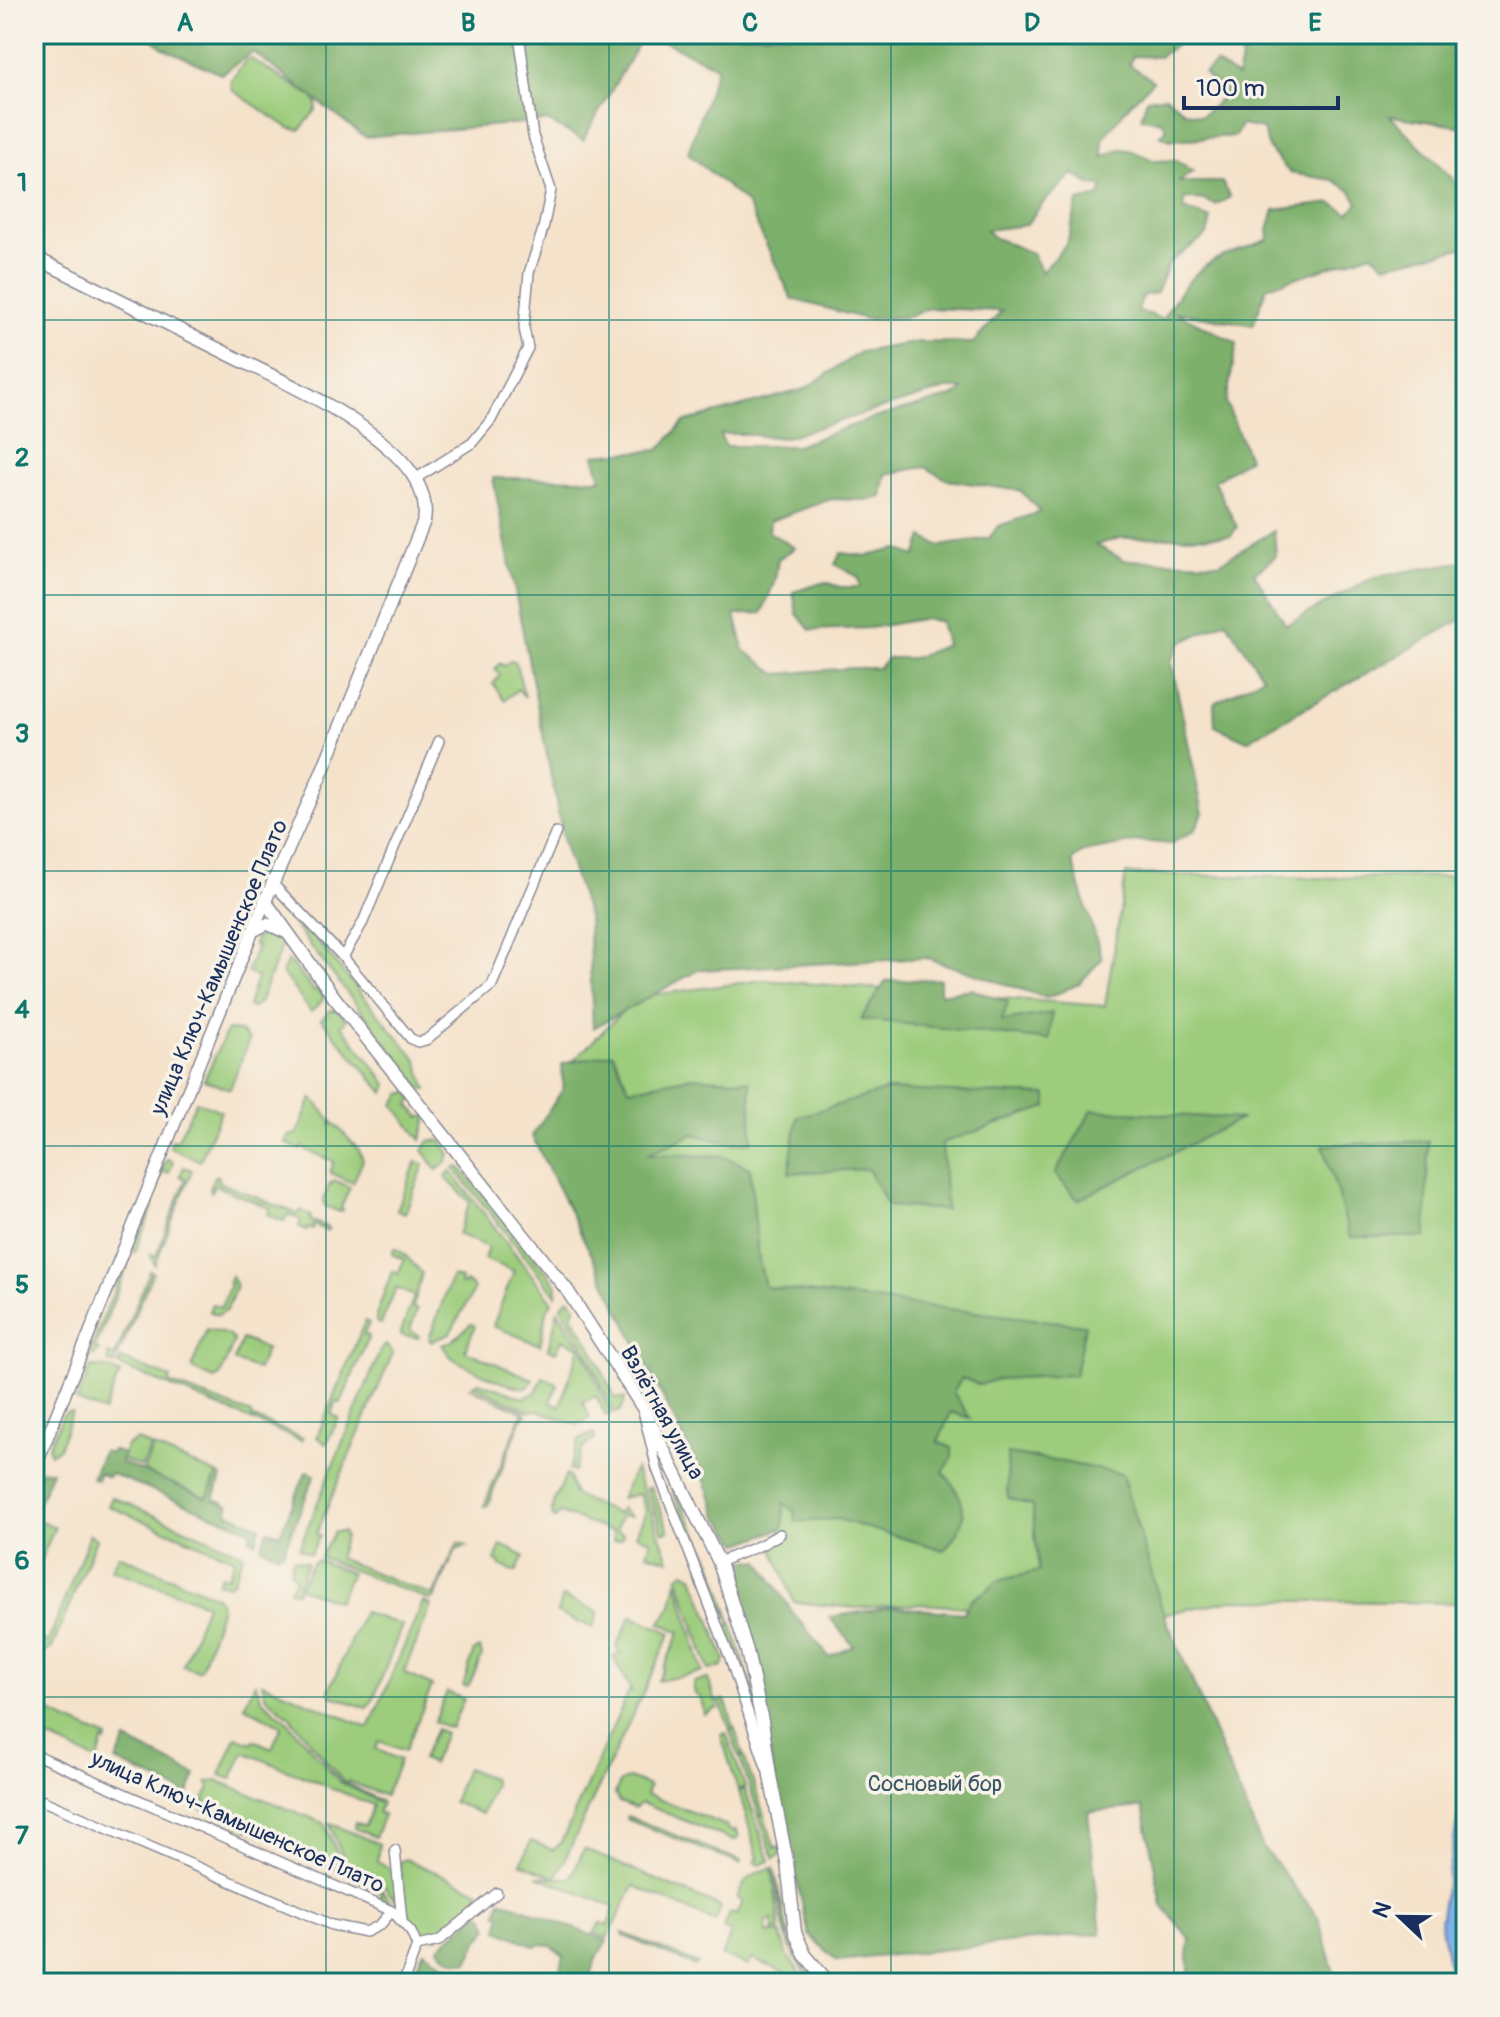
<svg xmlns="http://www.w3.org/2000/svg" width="1500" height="2017" font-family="Pangolin,sans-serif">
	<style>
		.green { fill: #9ccc7b; stroke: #5c7e6c; stroke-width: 2 }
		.forest { fill: #7db06b; stroke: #4c7064; stroke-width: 2; fill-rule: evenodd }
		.water { fill: #7eafea; stroke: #4c6fa4; stroke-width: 2 }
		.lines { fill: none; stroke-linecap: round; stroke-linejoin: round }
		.minor-casing { stroke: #888894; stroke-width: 12 }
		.tertiary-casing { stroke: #888894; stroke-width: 14 }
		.secondary-casing { stroke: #888894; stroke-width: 15 }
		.minor { stroke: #fff; stroke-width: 9 }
		.tertiary { stroke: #fff; stroke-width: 11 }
		.secondary { stroke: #fff; stroke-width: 12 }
		.grid { fill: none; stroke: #0f766e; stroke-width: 2; stroke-opacity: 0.55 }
		.labels { text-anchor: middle; stroke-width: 7; stroke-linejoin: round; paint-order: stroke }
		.street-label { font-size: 22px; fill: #1b2f5e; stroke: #f7f3e8 }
		.park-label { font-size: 22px; fill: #3b5665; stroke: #f7f3e8 }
		.neatline { fill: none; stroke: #0f766e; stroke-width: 3 }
		.grid-label { font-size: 26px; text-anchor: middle; font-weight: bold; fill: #0f766e }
	</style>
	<rect width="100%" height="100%" fill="#f7f3e8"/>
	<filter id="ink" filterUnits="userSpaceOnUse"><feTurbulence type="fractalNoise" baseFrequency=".0125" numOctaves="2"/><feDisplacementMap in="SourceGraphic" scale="16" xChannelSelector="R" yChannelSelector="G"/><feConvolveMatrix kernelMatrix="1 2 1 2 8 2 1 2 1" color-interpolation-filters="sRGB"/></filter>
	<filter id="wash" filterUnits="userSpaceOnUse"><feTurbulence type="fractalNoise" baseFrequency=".006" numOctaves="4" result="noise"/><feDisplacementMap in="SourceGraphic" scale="32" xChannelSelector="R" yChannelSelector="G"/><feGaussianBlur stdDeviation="1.8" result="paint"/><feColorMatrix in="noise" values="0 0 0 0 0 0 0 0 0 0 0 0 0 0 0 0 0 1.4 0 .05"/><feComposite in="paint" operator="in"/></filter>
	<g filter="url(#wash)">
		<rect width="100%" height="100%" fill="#f5e2ca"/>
		<path class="green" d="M251,59l63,39 3,6 -1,6 -16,20 -11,-2 -57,-38 -1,-9 15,-21z
			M511,661h4l10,36 -7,-8 -14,11 -11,-16 7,-9 -5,-6 5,-6 3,3z
			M1126,874l193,4 147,-2v727l-234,-3 -88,18 -225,-14 -63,4 -62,-6 -22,-56 10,-5 -38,-313 -69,-65 -111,-36 8,-65 65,-65 126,-17 342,26z
			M285,903l132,157 10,30h-4l-135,-173 -4,-10z
			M270,930l7,2 7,8 -25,63 -6,5 -5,-2 9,-28 -10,-6 10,-26 -3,-1 1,-7z
			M288,960l26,31 6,-3 4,8 -2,5 -11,11 -29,-39z
			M331,1010h6l10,9 -6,6 46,59 -3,9 -63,-74z
			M227,1030l13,1 9,9 -19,49 -26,-9z
			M408,1092l6,6 -5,7 11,12 8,-1 -7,24 -27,-35 7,-11z
			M312,1098l21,24 -2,3 4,-1 24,26 4,10 -10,23 -23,-10 4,-12 -27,-10 -4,-5 -2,4 -16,-7 3,-7 9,-2z
			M196,1101l25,10 -21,50 -30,-13 2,-8 5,1z
			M433,1140l8,1 9,13 -3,8 -10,8 -14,-20 6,-9z
			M168,1159l5,3 -4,11 -6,-2 -14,30 5,3 -19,48 -4,-5 1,-5 34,-82z
			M416,1162l8,3 -19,48 -8,-3z
			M184,1167l8,3 -37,95 -5,-11 6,2 30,-77 -6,-3z
			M460,1167l94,114 3,5 -1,9 -102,-127z
			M451,1171l101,130 -5,10 -7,34 -47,-19 21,-55 -30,-12 4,-12 -30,-13 12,-32 -25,-25z
			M215,1175l4,2 -1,5 80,32 3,-4 10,6 -1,4 19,8 -2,3 -13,-6 -1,4 -4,-1 -2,2 -8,-3 2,-7 -13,-6 -4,7 -16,-6 2,-7 -56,-23 -3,7 -2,-4z
			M334,1180l16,7 -9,21 2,2 -4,2 -14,-6 -2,-4 7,-19 2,1z
			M394,1248l9,5 19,20 -9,35 4,2 -7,20 9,6 -1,2 -18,-3 14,-39 -18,-8 -15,36 -5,-2v-6l16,-45 6,3 6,-14 -12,-6z
			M124,1266l3,1 -32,81 4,2 -5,6 -4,-2 1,-6z
			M150,1271l3,1 -39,93 -6,-3v-8l7,2z
			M231,1276l5,10 -9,23 -9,6 -9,-4 3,-7 9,3 9,-23 -2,-1z
			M452,1276l9,3 -1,5 3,1 2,-3 7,3 2,6 -24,42 -19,9 -2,-3z
			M568,1298l8,8 -4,9 19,31 24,52h10c-2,7 -2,14 -11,15l-29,-66 -24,-40z
			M558,1311l26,40 27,63 -5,2 -10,-20 -13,6 7,16 -13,7 -40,-15 -8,1 -56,-26 6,-3 45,16 11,-5 8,-16 15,7 -8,18 10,4 20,-59 -18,-8 -6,13 -8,-3z
			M365,1321l4,2 -5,12 5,1 -28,67 -5,-1 -5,12 8,4 -13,26 -9,-7z
			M471,1324l4,2 -10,25 68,28 -5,8c-16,3 -59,-19 -74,-28 -6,-4 -9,-11 -12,-14l10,-4z
			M207,1329l21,6 6,6 -14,35 -6,3 -20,-9 -2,-4z
			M242,1339l24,10 -8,21 -24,-9z
			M386,1345l7,8 -77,181 4,2 -10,18 -11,-6 2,-5 80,-194z
			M121,1359l50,19 -2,5 82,31v3l52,21 -1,3 -184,-76z
			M91,1367l15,1 14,5 -16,39 -28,-11z
			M469,1387l54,24 3,4 -5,5 -33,85 -4,1 39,-94z
			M68,1412h4l-13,36 -9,6 -2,-7 15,-32z
			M594,1433l1,5 -12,10 -9,23 -5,-1 10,-30z
			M137,1440l14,6 -9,21 -21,-8 5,-13z
			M153,1447l64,27 -10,24 -64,-26z
			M662,1466l50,96 -10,4 -36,-92 -8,-1z
			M635,1469l34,91 -22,-7 4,-12 -15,-6 10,-24 -7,-17 -18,4z
			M566,1475l3,2 5,18 44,19 3,-6 9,8h-9l-5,14 7,4 -2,5 -8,2v-9l-53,-19 -5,5 -3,-3 1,-12z
			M651,1487l18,44 -6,2 -17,-45z
			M112,1497l132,57 -11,27 -5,4 -11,-3 4,-7 7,2 7,-18 -127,-53z
			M41,1521l14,6 -21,48v-51l5,2z
			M334,1532h9l2,5 -7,21 95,38 25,-53 9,3 -11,4 -22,49 -5,1 -109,-43z
			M90,1534l6,5 -44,109 -9,5 -8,-4 3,-5 -4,-2v-4l14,4z
			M501,1545l23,11 -8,16 -17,-7 1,-2 -5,-2z
			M118,1555l98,41 4,5 1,6 -19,59 -4,5 -15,-5 23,-62 -95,-35z
			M293,1559l14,3 -11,30 -7,-2 7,-12 -6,-7z
			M318,1560l33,13 -13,28 -39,-13 13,-25z
			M713,1566l43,134 -17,-50 -7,-3 -7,-18 6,-6 -27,-55z
			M684,1572l9,4 32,83 -2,8 -14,3 -31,-93z
			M677,1581l26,91 -45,9 22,-49 -20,-9 12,-18z
			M563,1597l36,15 -6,16 -36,-15z
			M423,1602l8,3 -27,68 28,13 -27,65 -26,-10 -3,8 24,11 -15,36 -37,-15 -2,2 35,18 -37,-18 -54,-66 -24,-20 -4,-14 107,45z
			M363,1612l39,13 -28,73 -7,10 -35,-12 -3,-5z
			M631,1616l40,17 -115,245h15l13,-29 135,57 1,3 -4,11 -3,1 -79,-35 -27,52 -13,-5 7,-10 7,2 6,-18 -77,-31 19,2 -35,-15 10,-22 22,9 8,-7 68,-152 3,1 -19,-35 8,-4 -5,-4z
			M480,1648l2,8 -14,31 -5,-1 11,-35z
			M708,1679l10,29 -14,6 -3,-16 -6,-4 -2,-12z
			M255,1683l7,17 25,21 53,61 42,21 -4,9 6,3 -9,22 -21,-9 1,-6 10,4 8,-21 -129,-53 -13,27 -11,-4 16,-38 16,6 2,-3 18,8 10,-22 -38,-20z
			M447,1692l17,7 -13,29 -17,-6z
			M725,1700l18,54 -4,2 -9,-25 3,-2h-3l-11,-28z
			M34,1706l74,32 -2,4 -3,-1 -5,20 -64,-30z
			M436,1729l9,4 -13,31 -10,-5z
			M726,1733l19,54 -7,3 -17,-55z
			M744,1756l31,92 5,-2 1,8 -7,5 -15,-43 3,-2 -3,1 -19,-57z
			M466,1768l25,10 3,6 -12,30 -29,-12z
			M629,1778l20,8 -3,8 81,32v3l8,3 1,-2 3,6 -3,4h-4l-91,-37 -6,5 -16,-6 -4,-8 5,-12z
			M218,1781l106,42 19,43 -140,-64 7,-14 -3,-6z
			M745,1789l25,72 -10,4 -5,-3 3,-4 -19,-67z
			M201,1804l180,84 12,19 -14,-8 2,-6 -55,-29 -126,-56z
			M627,1816l114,45 -1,3 -114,-45z
			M329,1823l50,21 -2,18 16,8 7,36 -16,-20 -36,-17z
			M405,1859l75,32 1,10 -44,37c-40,-5 -35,-45 -38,-76z
			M774,1867l16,76 6,13 18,24 8,-3 -1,6h-9c-32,-43 -30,-65 -38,-116z
			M772,1868l8,61 -7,2 -1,-11 -6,1 1,13 13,-2 6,21 21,30 -21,-2 3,-7 -37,-15 -4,7 -26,-10 9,-23 -8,-4 7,-16 7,2 6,-13 -6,-4c8,-19 14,-25 35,-30z
			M623,1933l75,31 -3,2 -71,-30z"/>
		<path class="forest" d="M147,34h497l-61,106 -36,-19 -182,16 -112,-85 -32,22 -58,-26z
			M649,34h528l-2,12 -16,11 -26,-1 -4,8 24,17 -23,23 -27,34v19l17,-8 10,1 25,11 21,-1 17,11 -14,11h43l8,15 -14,8 -12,-5 -19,-2 -1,11 27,10 -4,16 -38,28 -12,30 -14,2 -5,17 12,2 12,6c14,-24 32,-52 59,-63 16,-7 33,-11 48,-18l-1,-10 6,-19 58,-7 17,10 9,-10 -7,-12 -18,-11 -43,-7 -21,-24 -6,-20 -22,-4 -6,11 -65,4 -10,-5 7,-6 -5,-8 -21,-3 6,-19 19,-3 18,15 17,5 16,-13 10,-16 -12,-3 -11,-11 12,-10 21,14 5,-22c-13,-6 -24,-3 -37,-7l1,-14h260v93l-76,-11 76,76v52l-4,4 -77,17 -13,-12 -105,34 -14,38 -78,-13 62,31 -11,60 23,55 -35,23 23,46 -6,9 -111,2 -24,7 28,15 95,3 55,-32 2,25 -22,17 32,52 88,-48 92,-16v56l-219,124 -32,-15 -1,-23 49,-26 -37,-56 -46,22 -9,18 32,152 -8,17 -25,14 -29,-3 -58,11 -11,8 30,99 -23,25 -32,14 -120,-40 -229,12 -105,58 -5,-112 -23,-68 -72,-370 108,1 -7,-24 65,-5 25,-28 121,-33 55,-37 59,-10 54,1 29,-32 -73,-3 -21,9 -42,2 -74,-20 -45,-95 -59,-51 29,-86zM1073,174l18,11 12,1 -3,10 -22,5 -11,42 -25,29 -10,-19 -39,-16 -7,-7 40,-5 18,-23zM946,389h17l-6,6 -87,24 -74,27h-71l-5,-12h24l39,4zM925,467l23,13 73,11 19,21 -42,14 -9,12 -49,8 -17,-9 -7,19 -19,-7 -30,7 -26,-3 -6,11 23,13 2,10h-20l-15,-5 -32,10 4,22 13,16 60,-2 51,-9 19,2 6,24 -32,13h-26l-10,10h-27l-74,6 -33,-24 -9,-35 27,-2 13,-33 3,-21 17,-11 -26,-16 1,-11 61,-22 38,1 13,-3 4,-23z
			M940,979v15l31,-5 37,13 -6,19 50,-8 -3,27 -188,-21 25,-38z
			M613,1053l16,36 61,-12 60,4 2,61 -18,2 -41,-10 -46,20 75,2 28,12 8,87 7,32 320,38 -10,50 -77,4 -18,6 -18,-7 -9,14 17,26 -19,-6 -13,30 14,6v11l-9,13c25,29 28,49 1,78l-107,-31 -41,3 -2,-11 -10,-8 -1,25 -43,16 -22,-28 -12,-33 -174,-347 31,-47 -1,-25z
			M887,1090l160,5v12l-105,36 4,67 -58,-4 -20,-37 -79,4 8,-56z
			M1092,1110l149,9 -163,81 -23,-26z
			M1428,1141l-2,96h-76l-27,-92z
			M112,1450l11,4 -3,8 87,36 10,-24 4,3 -7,22 15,6 -1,8 32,13 -4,16 -7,-3 3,-8 -142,-58 -2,4 -9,-4 -2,7 -5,-2 11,-27 7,2z
			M1007,1454l56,8 59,12 41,138 99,234 56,71 19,66h-147l-2,-28 2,-16 -28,-34 -19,-98 -55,5 13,121 -264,28 -28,-26 -45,-204 -12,-87 -24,-85 32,2 33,52 36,44 25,-11 -25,-29 64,-10 71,6c5,-18 22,-18 33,-32l42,-10 -7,-65 -24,-8z
			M41,1470l11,1 -16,38 -2,-23z
			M306,1472l9,3 -32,77 -6,2 -16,-7 7,-17 12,4z
			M126,1740l70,35 -8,20 -72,-34z
			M501,1900l106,41 -11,18 -9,24h-29l6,-27 -13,-10 -10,-2 -5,3 -38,-17 3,-14 -5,-3z
			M477,1914l7,1 5,13 -11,13 -10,21c-12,0 -22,-4 -30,-14z
			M424,1951l31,19 34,5 8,8h-48l-31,-13v-8z"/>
		<path class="water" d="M1466,1771v212h-14l-12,-62z"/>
	</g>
	<g filter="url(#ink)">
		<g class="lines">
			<defs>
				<path id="minor" d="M415,479l57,-36 19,-23 37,-72 -4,-20 5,-55 14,-44 8,-39 -18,-54 -14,-102
					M272,883l71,74 68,82 7,3 8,-2 66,-55 64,-153
					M343,957l20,-35 76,-181
					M644,1415l13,54 73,189 36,109
					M719,1562l42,-17 19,-11
					M34,1754l358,157 19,21 6,14 -14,37
					M34,1797l298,128 34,7 14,-7 12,-14
					M395,1850l7,71
					M417,1946l22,-5 58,-48"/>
				<path id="tertiary" d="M251,932l16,-8 18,8
					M34,1470l231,-569"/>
				<path id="secondary" d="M34,257c67,34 135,67 202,101 53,26 113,53 157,94 19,18 36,41 31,69l-104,256 -55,124 69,96 233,293 76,118 76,154 28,89 15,70 8,55 17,86 8,70 10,23 24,28"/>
			</defs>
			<use href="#minor" class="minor-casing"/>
			<use href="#tertiary" class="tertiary-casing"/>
			<use href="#secondary" class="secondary-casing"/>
			<use href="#minor" class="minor"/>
			<use href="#tertiary" class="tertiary"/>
			<use href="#secondary" class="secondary"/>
		</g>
	</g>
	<path class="grid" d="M326,34v1949M609,34v1949M891,34v1949M1174,34v1949M34,320h1432M34,595h1432M34,871h1432M34,1146h1432M34,1422h1432M34,1697h1432"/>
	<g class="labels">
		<g class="street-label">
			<text transform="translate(218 967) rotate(-67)" y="8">улица Ключ-Камышенское Плато</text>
			<text transform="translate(663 1412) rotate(61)" y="8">Взлётная улица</text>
			<text transform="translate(238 1821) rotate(24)" y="8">улица Ключ-Камышенское Плато</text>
		</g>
		<g class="park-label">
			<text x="935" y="1791">Сосновый бор</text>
		</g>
	</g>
	<rect width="1500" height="2017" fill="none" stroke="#f7f3e8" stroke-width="88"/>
	<g transform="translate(1400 1917) rotate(292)" stroke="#f7f3e8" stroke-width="6" paint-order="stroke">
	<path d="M0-6L14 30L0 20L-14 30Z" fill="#1b2f5e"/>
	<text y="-12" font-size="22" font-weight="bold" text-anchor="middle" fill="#1b2f5e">N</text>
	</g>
	<path d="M1184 96v12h154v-12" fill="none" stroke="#1b2f5e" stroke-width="4"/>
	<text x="1196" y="96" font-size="24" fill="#1b2f5e" stroke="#f7f3e8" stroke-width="6" paint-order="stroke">100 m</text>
	<rect x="44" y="44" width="1412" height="1929" class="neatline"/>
	<g class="grid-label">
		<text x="185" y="31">A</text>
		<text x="468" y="31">B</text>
		<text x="750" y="31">C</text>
		<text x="1032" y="31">D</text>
		<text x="1315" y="31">E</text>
		<text x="22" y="191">1</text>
		<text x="22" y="466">2</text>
		<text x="22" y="742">3</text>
		<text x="22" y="1018">4</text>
		<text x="22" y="1293">5</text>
		<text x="22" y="1569">6</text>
		<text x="22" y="1844">7</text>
	</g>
</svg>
